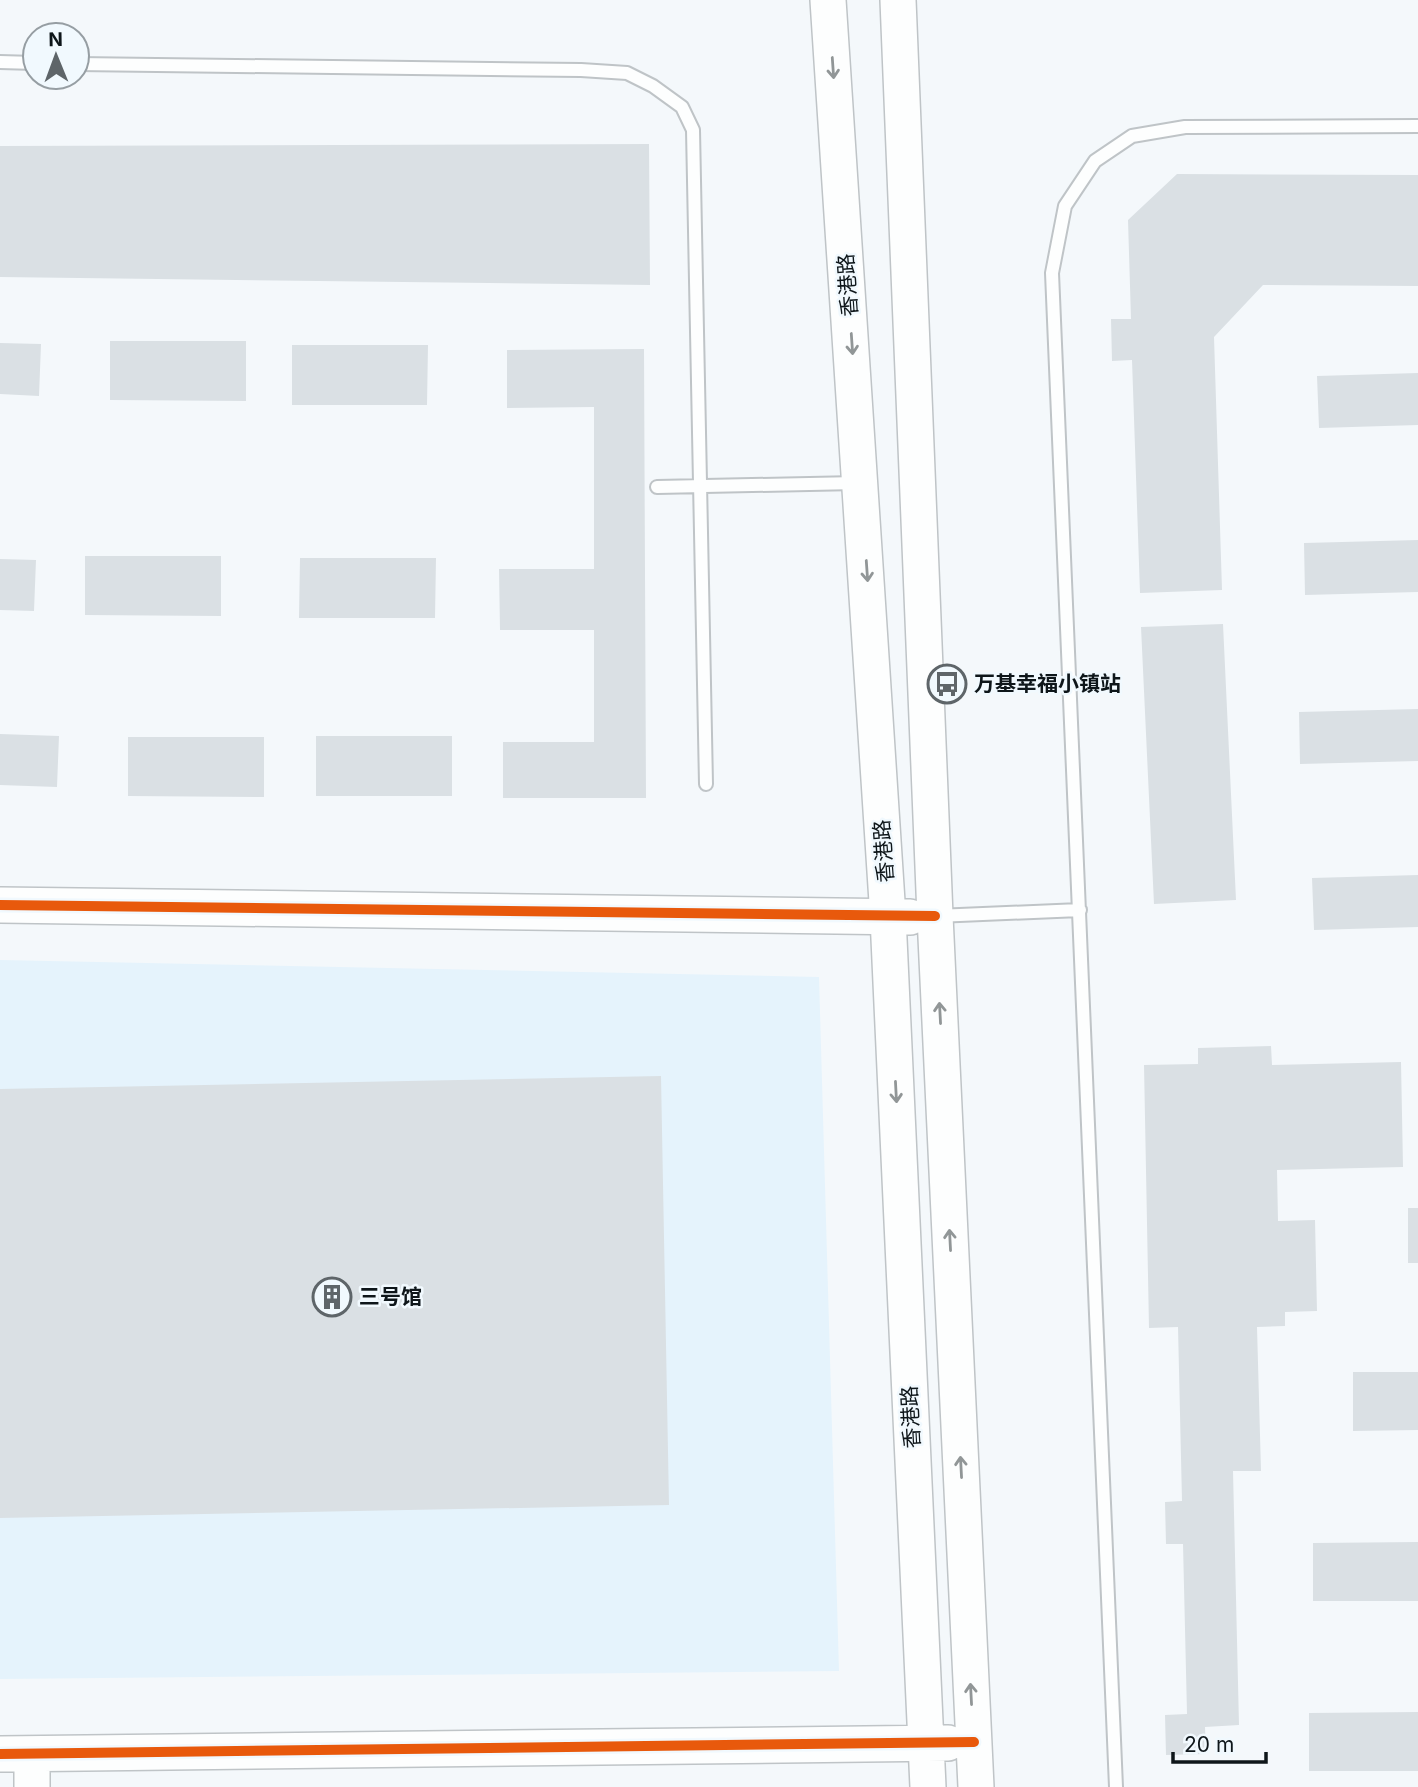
<svg xmlns="http://www.w3.org/2000/svg" width="1418" height="1787" font-family="Inter,'Noto Sans SC',sans-serif">
	<style>
		.built { fill: #e5f3fc }
		.building { fill: #dae0e4 }
		.lines { fill: none; stroke-linecap: round; stroke-linejoin: round }
		.lane-casing { stroke: #bfc4c7; stroke-width: 16 }
		.secondary-casing { stroke: #bfc4c7; stroke-width: 38 }
		.lane { stroke: #fdfefe; stroke-width: 12 }
		.secondary { stroke: #fdfefe; stroke-width: 35 }
		.cycleway-casing { stroke: #f1f9fe; stroke-width: 15 }
		.cycleway { stroke: #e8590c; stroke-width: 10 }
		.oneway { stroke: #919697 }
		.labels { text-anchor: middle; stroke-width: 5; stroke-linejoin: round; paint-order: stroke }
		.street-label { font-size: 21px; fill: #0e161a; stroke: #f1f9fe }
		.poi-label { font-size: 21px; font-weight: bold; fill: #0e161a; stroke: #f1f9fe; text-anchor: start }
	</style>
	<rect width="100%" height="100%" fill="#f4f8fb"/>
	<path class="built" d="M0,960l819,17 20,694 -839,8z"/>
	<path class="building" d="M649,144l1,141 -650,-8v-131z
		M1177,174l241,1v111l-155,-1 -49,52 8,253 -82,3 -8,-233 -20,1 -1,-42h20l-3,-99z
		M110,341h136v60l-136,-1z
		M0,343l41,1 -2,52 -39,-2z
		M292,345h136l-1,60h-135z
		M644,349l2,449h-143v-56h91v-112h-94l-1,-61h95v-162l-87,1v-58z
		M1418,373v52l-99,3 -2,-52z
		M1418,540v52l-113,3 -1,-52z
		M85,556h136v60l-136,-1z
		M300,558h136l-1,60h-136z
		M0,559l36,1 -2,51 -34,-1z
		M1223,624l13,276 -82,4 -13,-277z
		M1418,709v52l-118,3 -1,-52z
		M0,734l59,2 -2,51 -57,-2z
		M316,736h136v60h-136z
		M128,737h136v60l-136,-1z
		M1418,875v52l-104,3 -2,-52z
		M1271,1046l1,19 129,-3 2,105 -126,3 1,51 37,-1 2,91 -32,1v14l-28,1 4,144h-28l6,254 -34,2 1,27 -40,1 -1,-40 22,-1 -4,-170h-17l-1,-42 17,-1 -4,-174 -29,1 -5,-263 54,-1v-16z
		M661,1076l8,429 -669,13v-429z
		M1408,1208h10v55h-10z
		M1353,1372h65v58l-65,1z
		M1418,1542v59h-105v-58z
		M1418,1712v59h-109v-58z"/>
	<g class="lines">
		<defs>
			<path id="lane" d="M0,62l35,1
				M77,64l504,6 46,3 26,13 29,21 11,23 13,654
				M657,487l200,-4
				M936,916l144,-6
				M1116,1787l-64,-1514 13,-67 30,-45 37,-25 53,-9 233,-1"/>
			<path id="secondary" d="M828,0l60,917 40,870
				M898,0l37,916 41,871
				M0,905l910,12
				M0,1754l948,-11
				M32,1787v-33"/>
		</defs>
		<use href="#lane" class="lane-casing"/>
		<use href="#secondary" class="secondary-casing"/>
		<use href="#lane" class="lane"/>
		<use href="#secondary" class="secondary"/>
		<defs>
			<path id="cycleway" d="M0,905l935,11
				M0,1754l974,-12"/>
		</defs>
		<use href="#cycleway" class="cycleway-casing"/>
		<use href="#cycleway" class="cycleway"/>
	</g>
	<defs><path id="oneway-shaft" d="M-6 0H5M1.5-3L5.5 0L1.5 3" fill="none" stroke-width="1.6" stroke-linecap="round" stroke-linejoin="round" transform="scale(1.75)"/></defs>
	<g class="oneway">
		<use href="#oneway-shaft" transform="translate(833 68) rotate(86)"/>
		<use href="#oneway-shaft" transform="translate(852 344) rotate(86)"/>
		<use href="#oneway-shaft" transform="translate(867 571) rotate(86)"/>
		<use href="#oneway-shaft" transform="translate(940 1013) rotate(-93)"/>
		<use href="#oneway-shaft" transform="translate(896 1092) rotate(87)"/>
		<use href="#oneway-shaft" transform="translate(950 1240) rotate(-93)"/>
		<use href="#oneway-shaft" transform="translate(961 1467) rotate(-93)"/>
		<use href="#oneway-shaft" transform="translate(971 1694) rotate(-93)"/>
	</g>
	<defs>
		<symbol id="bus-ring" viewBox="-11 -11 22 22"><circle r="9.5" fill="#f1f9fe" stroke="#5e6569" stroke-width="1.5"/><path d="M-5-6H5V4H4V6H2V4H-2V6H-4V4H-5ZM-3.5-4V0h7V-4ZM-3.5 1.2v1.5H-2V1.2ZM2 1.2v1.5H3.5V1.2Z" fill="#5e6569"/></symbol>
		<symbol id="building-ring" viewBox="-11 -11 22 22"><circle r="9.5" fill="#f1f9fe" stroke="#5e6569" stroke-width="1.5"/><path d="M-4-6H4V6H1V3H-1V6H-4ZM-2.5-4.3h1.7v1.8h-1.7ZM.8-4.3h1.7v1.8H.8ZM-2.5-1h1.7V.8h-1.7ZM.8-1h1.7V.8H.8Z" fill="#5e6569"/></symbol>
	</defs>
	<g fill-rule="evenodd">
		<use href="#bus-ring" x="925" y="662" width="44" height="44"/>
		<use href="#building-ring" x="310" y="1275" width="44" height="44"/>
	</g>
	<g class="labels">
		<g class="street-label">
			<text transform="translate(848 285) rotate(-94)" y="7">香港路</text>
			<text transform="translate(884 851) rotate(-94)" y="7">香港路</text>
			<text transform="translate(911 1417) rotate(-93)" y="7">香港路</text>
		</g>
		<g class="poi-label">
			<text x="974" y="691">万基幸福小镇站</text>
			<text x="359" y="1304">三号馆</text>
		</g>
	</g>
	<g transform="translate(56 56) rotate(359)"><circle r="33" fill="#f1f9fe" stroke="#969ea3" stroke-width="2"/>
	<path d="M0-5L12 26L0 18L-12 26Z" fill="#5e6569"/>
	<text y="-10" font-size="19" font-weight="bold" text-anchor="middle" fill="#0e161a">N</text>
	</g>
	<path d="M1173 1752v10h93v-10" fill="none" stroke="#0e161a" stroke-width="3.5"/>
	<text x="1184" y="1752" font-size="21" fill="#0e161a" stroke="#f1f9fe" stroke-width="5" paint-order="stroke">20 m</text>
</svg>
